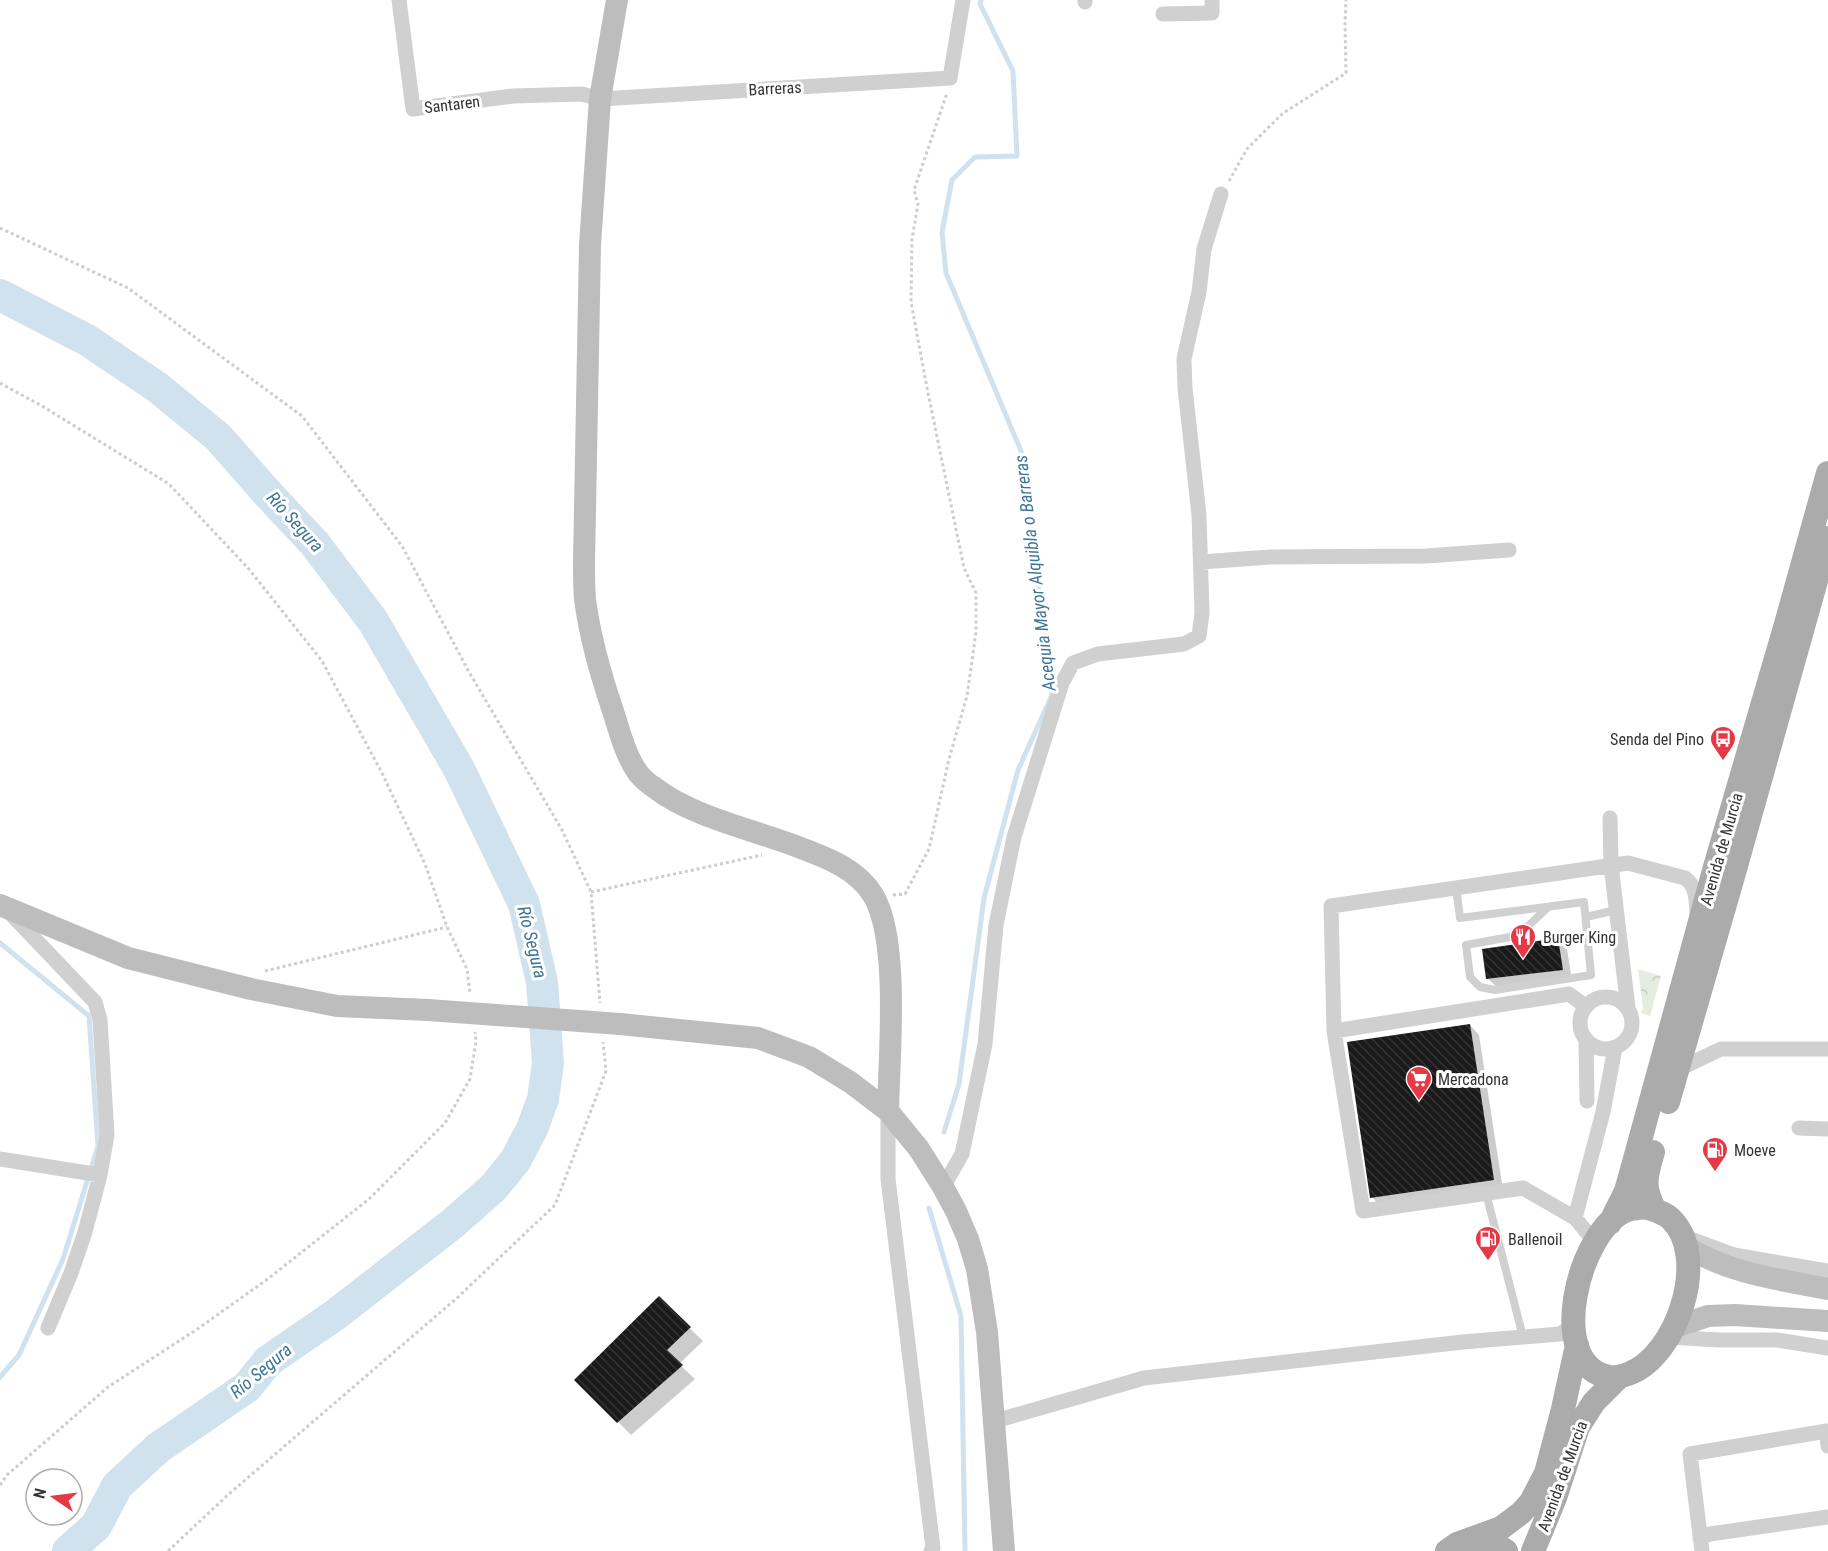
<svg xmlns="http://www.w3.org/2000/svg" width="1828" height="1551" font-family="'Roboto Condensed',sans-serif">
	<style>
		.park { fill: url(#park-crowns) }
		.shadow { fill: #0003 }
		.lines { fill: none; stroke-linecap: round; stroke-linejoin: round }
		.stream { stroke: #cfe2ee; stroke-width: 5 }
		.river { stroke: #cfe2ee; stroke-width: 32 }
		.building { fill: url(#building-back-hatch) }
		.path { stroke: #cdcdcd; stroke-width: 3; stroke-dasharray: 3 3; stroke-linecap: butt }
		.service { stroke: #d0d0d0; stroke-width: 8 }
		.minor { stroke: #d0d0d0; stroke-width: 15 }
		.secondary { stroke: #bdbdbd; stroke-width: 22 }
		.primary { stroke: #ababab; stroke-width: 24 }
		.secondary-bridge { stroke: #bdbdbd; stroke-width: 22 }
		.labels { text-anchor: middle; stroke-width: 6; stroke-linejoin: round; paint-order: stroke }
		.street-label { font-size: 16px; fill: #333; stroke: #fff }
		.poi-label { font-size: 16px; fill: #333; stroke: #fff; text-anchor: start }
		.water-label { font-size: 18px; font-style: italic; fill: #3f7597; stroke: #fff }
	</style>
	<defs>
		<pattern id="park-crowns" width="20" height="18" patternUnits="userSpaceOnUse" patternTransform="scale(1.5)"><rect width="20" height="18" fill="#e6ecdf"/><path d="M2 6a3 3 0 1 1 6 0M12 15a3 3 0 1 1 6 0" fill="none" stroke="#c6cbc0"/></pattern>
		<pattern id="building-back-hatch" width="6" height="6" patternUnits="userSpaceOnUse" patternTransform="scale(1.5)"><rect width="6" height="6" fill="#1a1a1a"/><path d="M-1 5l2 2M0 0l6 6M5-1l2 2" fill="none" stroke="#333"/></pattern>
	</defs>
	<rect width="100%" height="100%" fill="#fff"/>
	<path class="park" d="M1638,969l23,7 -11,40 -9,-3 2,-5z"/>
	<path class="shadow" d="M1557,939l10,10 5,31 -74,8 -10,-9z
		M1470,1025l9,10 24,155 -122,17 -9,-10z
		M659,1299l44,42 -24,23 16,15 -64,56 -54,-55z"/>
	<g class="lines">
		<path class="stream" d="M0,943l89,73 9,130 -35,113 -44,96 -19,22
			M944,1132l15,-48 25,-186 34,-128 34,-75 -31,-244 -75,-178 -4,-41 10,-52 23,-23 42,-1 -4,-85 -33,-67 1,-4
			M929,1208l32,108 4,235"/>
		<path class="river" d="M0,295l87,45 70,47 61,50 51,58 46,49 58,77 86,148 65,135 18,78 6,81 -5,36 -11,30 -17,32 -22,27 -41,36 -117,91 -67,46 -21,26 -89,61 -41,38 -21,40 -28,25"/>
	</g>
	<path class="building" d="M1558,938l5,32 -77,9 -4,-30z
		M1470,1024l24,156 -124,18 -23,-156z
		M659,1296l32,31 -24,23 16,15 -66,58 -43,-43z"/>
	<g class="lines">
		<path class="path" d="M1229,181l18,-32 35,-35 64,-41 -1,-50 1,-23
			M0,228l128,60 174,128 100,130 67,126 93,158 29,62 9,111
			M0,383l42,23 127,78 79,84 74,93 60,112 43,91 22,63 20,42 3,24
			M591,892l171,-37
			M893,895l12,-1 24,-45 20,-90 18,-63 9,-64v-39l-12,-25 -37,-180 -16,-86 1,-63 6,-35 -4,-14 33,-97
			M265,971l182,-44
			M0,1485l7,-10 101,-88 91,-59 70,-50 100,-79 76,-76 25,-44 6,-38 -1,-9
			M168,1551l62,-58 227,-195 98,-93 51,-134 -3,-29"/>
		<path class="service" d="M1456,887l4,31 124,-16 7,73 -96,15 -15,-3 -10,-10 -4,-32 44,-8 15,-8 23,-22
			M1586,917l30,-7
			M1486,1193l37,144"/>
		<path class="minor" d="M399,0l14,109 100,-13 69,-2 18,5 350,-21 13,-78
			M1085,2v-2
			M1163,14l49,-1v-13
			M1201,562l69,-5 156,-1 83,-6
			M1610,818l1,47 17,143
			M1580 1023a26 26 0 1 1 52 0a26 26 0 1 1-52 0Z
			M1334,1031l235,-37 16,12
			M1586,1041l1,60
			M1677,1070l44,-21h107
			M888,1111v68l45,369 -2,3
			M1799,1128l29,1
			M0,1159l100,16 7,-40 -7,-115 -5,-18 -85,-89
			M943,1187l19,-33 23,-110 11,-119 18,-88 48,-154 11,-20 25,-9 86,-10 15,-8 3,-23 -3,-98 -14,-127 -1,-29 15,-67 5,-43 17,-55
			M1575,1218l28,-106 12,-64
			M1688,1238l46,17 94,16
			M1595,1242l-20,-24 -52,-30 -160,23 -29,-180 -3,-125 297,-43 57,15c12,9 11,21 12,36
			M48,1328l23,-55 14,-41 15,-57
			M1669,1337l50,3h58l51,8
			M995,1421l149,-43 319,-36 97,-8 14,-10
			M1700,1538l10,-4 118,-17
			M1702,1551l-12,-97 137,-23 1,15"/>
		<path class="secondary" d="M617,0l-17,99 -10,146 -6,318c0,12 0,24 1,36 5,40 16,77 29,115 6,19 12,42 24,59 4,5 11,11 17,15 36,28 95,41 138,57 29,11 63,22 80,50 27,44 16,162 15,216
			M0,905l128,53 123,31 86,17 91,4
			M620,1024l138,14 51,19 41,25 38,29 31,38 24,38 13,24 12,28 9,30 10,63 17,219
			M1685,1246c45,28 92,33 143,43
			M1675,1327l33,-11 27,-1 93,6"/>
		<path class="primary" d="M1668,1102l66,-229 94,-335
			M1653,1152c-7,24 -11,35 2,58
			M1645,1207c9,3 18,5 25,11 41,38 7,139 -42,156 -6,2 -12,4 -18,3 -66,-10 -32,-148 17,-167 6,-2 12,-2 18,-3z
			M1610,1223l16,-32 7,-25 82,-299 71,-243 42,-151
			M1470,1539l20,2 16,10
			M1447,1551l10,-7 44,-16 20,-15 10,-11 15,-29 17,-64 14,-64
			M1533,1551l22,-53 23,-71 16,-25 25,-25"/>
		<path class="secondary-bridge" d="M428,1010l192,14"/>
	</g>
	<defs>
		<symbol id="bus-pin" viewBox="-11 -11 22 30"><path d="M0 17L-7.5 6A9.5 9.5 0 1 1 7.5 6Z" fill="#e63946" stroke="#fff"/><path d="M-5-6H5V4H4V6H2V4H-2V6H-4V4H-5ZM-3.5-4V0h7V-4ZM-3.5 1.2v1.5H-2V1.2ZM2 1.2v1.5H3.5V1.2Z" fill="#fff"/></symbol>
		<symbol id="restaurant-pin" viewBox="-11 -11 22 30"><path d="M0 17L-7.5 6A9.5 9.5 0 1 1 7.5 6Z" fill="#e63946" stroke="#fff"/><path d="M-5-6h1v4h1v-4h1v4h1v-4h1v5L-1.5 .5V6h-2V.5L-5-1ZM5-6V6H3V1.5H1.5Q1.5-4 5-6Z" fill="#fff"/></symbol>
		<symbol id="supermarket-pin" viewBox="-11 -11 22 30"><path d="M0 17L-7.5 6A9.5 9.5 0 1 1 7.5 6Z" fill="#e63946" stroke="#fff"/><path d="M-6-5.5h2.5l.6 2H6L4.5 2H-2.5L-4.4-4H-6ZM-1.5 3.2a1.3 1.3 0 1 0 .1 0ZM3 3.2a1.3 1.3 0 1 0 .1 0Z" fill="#fff"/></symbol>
		<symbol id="fuel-pin" viewBox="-11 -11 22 30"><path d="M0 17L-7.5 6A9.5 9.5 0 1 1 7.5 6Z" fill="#e63946" stroke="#fff"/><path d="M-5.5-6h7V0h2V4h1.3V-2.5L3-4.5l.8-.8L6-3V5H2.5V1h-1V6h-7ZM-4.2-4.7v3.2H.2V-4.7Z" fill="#fff"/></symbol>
	</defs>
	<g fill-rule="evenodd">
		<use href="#bus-pin" x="1708" y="724" width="30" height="40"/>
		<use href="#restaurant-pin" x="1508" y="922" width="30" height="40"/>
		<use href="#supermarket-pin" x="1404" y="1064" width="30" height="40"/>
		<use href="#fuel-pin" x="1700" y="1135" width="30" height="40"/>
		<use href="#fuel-pin" x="1473" y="1224" width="30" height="40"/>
	</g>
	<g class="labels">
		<g class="street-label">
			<text transform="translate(775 88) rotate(-3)" y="6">Barreras</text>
			<text transform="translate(452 104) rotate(-7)" y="6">Santaren</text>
			<text transform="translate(1721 849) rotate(-74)" y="6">Avenida de Murcia</text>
			<text transform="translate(1562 1476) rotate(-70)" y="6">Avenida de Murcia</text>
		</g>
		<g class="poi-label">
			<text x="1704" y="745" text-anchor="end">Senda del Pino</text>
			<text x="1543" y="943">Burger King</text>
			<text x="1438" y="1085">Mercadona</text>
			<text x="1734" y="1156">Moeve</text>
			<text x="1508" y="1245">Ballenoil</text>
		</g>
		<g class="water-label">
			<text transform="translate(295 522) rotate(48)" y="6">Río Segura</text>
			<text transform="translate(1035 573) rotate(-97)" y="6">Acequia Mayor Alquibla o Barreras</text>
			<text transform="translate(532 942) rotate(76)" y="6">Río Segura</text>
			<text transform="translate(261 1371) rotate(-40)" y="6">Río Segura</text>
		</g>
	</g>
	<g transform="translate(54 1497) rotate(284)"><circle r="28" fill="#ffffff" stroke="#adadad" stroke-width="1.5"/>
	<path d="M0-4.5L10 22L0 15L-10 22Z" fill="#e63946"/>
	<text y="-9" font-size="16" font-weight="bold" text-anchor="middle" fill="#333333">N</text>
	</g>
</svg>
